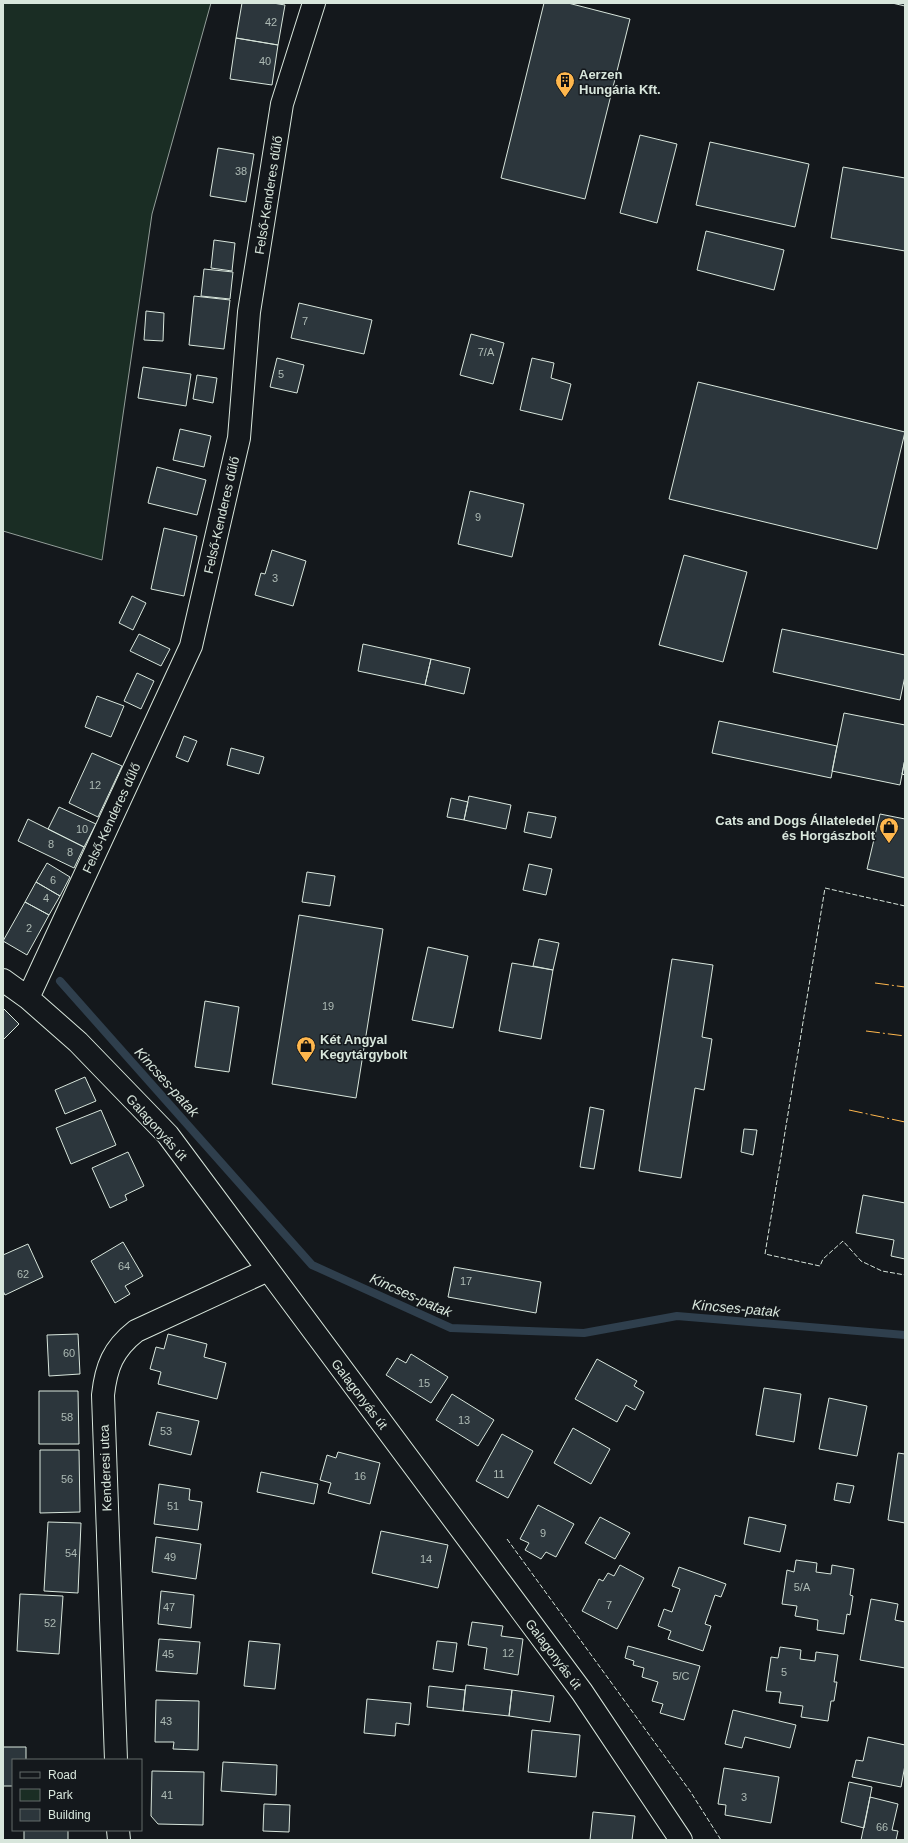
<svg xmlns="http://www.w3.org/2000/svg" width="908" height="1843" font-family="Arial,sans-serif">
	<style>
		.green { fill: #1a2d24; stroke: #939e99 }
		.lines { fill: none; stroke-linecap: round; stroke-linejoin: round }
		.stream { stroke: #2f3f4d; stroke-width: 8 }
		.building { fill: #2c363c; stroke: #d8e6dc }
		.street-casing { stroke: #d8e6dc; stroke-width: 24 }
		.street { stroke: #14181c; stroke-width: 22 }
		.fence { stroke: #d8e6dc; stroke-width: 1; stroke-dasharray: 5 2; stroke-linecap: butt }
		.power { stroke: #ffb74d; stroke-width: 1; stroke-dasharray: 14 3 2 3; stroke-linecap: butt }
		.labels { text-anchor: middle; stroke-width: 3; stroke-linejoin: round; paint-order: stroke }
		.number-label { font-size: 11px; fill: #adbab4 }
		.poi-label { font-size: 13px; font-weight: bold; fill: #d8e6dc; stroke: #14181c; text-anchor: start }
		.street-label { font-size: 13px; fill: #d8e6dc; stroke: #14181c }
		.water-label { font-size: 14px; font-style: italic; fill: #d8e6dc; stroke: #14181c }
	</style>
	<rect width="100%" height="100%" fill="#14181c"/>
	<path class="green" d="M3,3h208l-59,211 -50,346 -99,-29z"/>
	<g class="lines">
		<path class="stream" d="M60,981l252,284 139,63 133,5 93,-17 228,19"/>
	</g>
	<path class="building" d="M242,3h31l12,2 -7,40 -42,-7z
		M544,3h24l62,16 -45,180 -84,-21z
		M892,3h13v3z
		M236,38l42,7 -6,40 -42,-6z
		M640,135l37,9 -20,79 -37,-10z
		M710,142l99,22 -14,63 -99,-22z
		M218,148l36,6 -8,48 -36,-6z
		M843,167l62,11v73l-74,-13z
		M706,231l78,19 -10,40 -77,-20z
		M214,240l21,3 -3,28 -21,-3z
		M204,269l29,3 -3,27 -29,-3z
		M194,296l36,4 -6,49 -35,-4z
		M299,303l73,17 -8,34 -73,-16z
		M146,311l18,2 -1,28 -19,-1z
		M471,334l33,9 -11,41 -33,-9z
		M277,358l27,7 -7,28 -27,-6z
		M532,358l22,5 -3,15 20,6 -9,36 -42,-10z
		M143,367l48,7 -5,32 -48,-8z
		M197,375l20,3 -4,25 -20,-4z
		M698,382l207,50 -28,117 -208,-50z
		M180,429l31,7 -7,31 -31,-7z
		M157,467l49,13 -9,35 -49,-12z
		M470,491l54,13 -12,53 -54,-13z
		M164,528l33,8 -13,60 -33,-7z
		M272,550l34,11 -13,45 -38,-11 6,-22 4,1z
		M684,555l63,17 -24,90 -64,-17z
		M132,596l14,7 -13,27 -14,-7z
		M782,629l123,26v21l-5,24 -127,-28z
		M139,634l31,15 -9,17 -31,-15z
		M363,644l68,15 -6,26 -67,-14z
		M431,659l39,9 -6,26 -39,-9z
		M137,673l17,8 -13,28 -17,-8z
		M97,696l27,10 -13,31 -26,-10z
		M844,713l61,12v34l-5,26 -68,-14z
		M719,721l118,25 -6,32 -119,-25z
		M184,736l13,5 -9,21 -12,-5z
		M231,748l33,9 -5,17 -32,-9z
		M92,753l30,13 -24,51 -29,-14z
		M905,759v16l-3,-1z
		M469,796l42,9 -5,24 -42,-9z
		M451,798l17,4 -4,18 -17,-3z
		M59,807l37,17 -12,23 -36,-18z
		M528,812l28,5 -5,21 -27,-6z
		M880,814l25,5v59l-38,-9z
		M28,819l56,28 -10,21 -56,-27z
		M47,863l23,14 -10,19 -24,-14z
		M529,864l23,5 -6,26 -23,-5z
		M307,872l28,4 -5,30 -28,-4z
		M36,882l24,14 -11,19 -24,-13z
		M25,902l24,13 -22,40 -24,-14z
		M299,915l84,14 -27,169 -84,-14z
		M539,939l20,4 -6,27 -20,-4z
		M428,947l40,9 -15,72 -41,-8z
		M672,959l41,6 -11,72 10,2 -8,51 -9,-2 -14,90 -42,-7z
		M512,963l41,7 -12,69 -42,-8z
		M205,1001l34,6 -10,65 -34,-5z
		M3,1008l16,16 -16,16z
		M85,1077l11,24 -31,13 -10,-24z
		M590,1107l14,3 -10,59 -14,-2z
		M101,1110l15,35 -45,19 -15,-36z
		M744,1129l13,1 -4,25 -12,-3z
		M128,1152l16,34 -19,9 2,5 -17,8 -18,-40z
		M863,1195l42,8v56l-14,-3 3,-16 -38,-7z
		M123,1242l20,34 -18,10 5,8 -15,9 -24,-42z
		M28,1244l15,33 -38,18 -2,-4v-36z
		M454,1267l87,15 -5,31 -88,-16z
		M78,1334l2,40 -31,2 -2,-41z
		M168,1334l39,10 -3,13 22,6 -9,36 -59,-15 3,-12 -11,-3 6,-22 8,2z
		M411,1354l37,23 -17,26 -45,-28 11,-17 9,5z
		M597,1359l40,22 -3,5 10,6 -9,18 -9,-5 -9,17 -42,-23z
		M764,1388l37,6 -7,48 -38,-7z
		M39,1391h39l1,53h-40z
		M452,1394l42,26 -16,26 -42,-26z
		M829,1398l38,8 -10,50 -38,-7z
		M157,1412l42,9 -8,34 -42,-10z
		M573,1428l37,21 -19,35 -37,-21z
		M502,1434l31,17 -25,47 -32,-17z
		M40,1450h39l1,62 -40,1z
		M338,1452l42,11 -10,41 -42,-11 3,-10 -11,-3 7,-25 9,3z
		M898,1453l7,1v69l-17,-3z
		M261,1472l57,12 -4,20 -57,-12z
		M837,1483l17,3 -4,17 -16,-3z
		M159,1484l31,5 -1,11 13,2 -4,28 -44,-6z
		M538,1505l36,19 -18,33 -10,-5 -5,7 -16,-9 4,-7 -9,-4z
		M600,1517l30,16 -15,26 -30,-16z
		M749,1517l37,8 -6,27 -36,-8z
		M48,1522l33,1 -3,70 -34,-2z
		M381,1531l67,14 -10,43 -66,-15z
		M156,1537l45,7 -5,35 -44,-7z
		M796,1560l21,3 -1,9 15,2 1,-9 22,4 -4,26 3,1 -3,19 -3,-1 -3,20 -27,-4 1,-10 -23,-4 2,-10 -15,-2 5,-34 7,2z
		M620,1565l24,13 -27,51 -35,-18 17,-32 4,2 5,-8 6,3z
		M679,1567l47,17 -5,13 -6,-2 -10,29 6,2 -8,25 -35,-12 3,-8 -13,-5 6,-17 8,3 8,-23 -8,-3z
		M161,1591l33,4 -3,33 -33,-4z
		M20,1594l43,2 -4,58 -42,-3z
		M871,1599l27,5 -3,16 10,2v46l-45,-8z
		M472,1622l31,4 -2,10 22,3 -5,36 -34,-6 3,-21 -19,-3z
		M159,1639l41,3 -3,32 -41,-3z
		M249,1641l31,3 -5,45 -31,-3z
		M437,1641l20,2 -4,29 -20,-3z
		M628,1646l72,20 -16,54 -24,-7 3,-9 -11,-3 6,-19 -16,-5 2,-9 -11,-3 1,-4 -9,-3z
		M780,1647l21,3 -1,9 15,2 1,-9 22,3 -4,27h3l-3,19h-3l-3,20 -27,-4 2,-11 -24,-3 2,-11 -15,-1 5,-34 7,1z
		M466,1685l46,5 -3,26 -46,-5z
		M429,1686l36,4 -2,21 -36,-4z
		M512,1690l42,6 -4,26 -41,-6z
		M367,1699l44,4 -2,22 -13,-2 -1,13 -31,-3z
		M156,1700l43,1 -1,49 -25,-1 1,-7h-19z
		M733,1710l63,15 -6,23 -45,-11 -3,11 -17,-4z
		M532,1730l48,5 -4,42 -48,-5z
		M868,1737l37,8v20l-4,22 -49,-10 4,-17 7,1z
		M3,1747h23v13h-13v26h-10z
		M223,1762l54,3 -1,30 -55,-4z
		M724,1768l55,9 -8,46 -46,-8 1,-10 -8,-1z
		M152,1771l52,1 -1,53 -45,-1 -7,-8z
		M849,1782l23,5 -8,41 -23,-6z
		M870,1797l28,7 -6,26 6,1 -2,9h-35z
		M264,1804l26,1 -1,27 -26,-1z
		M593,1812l42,4 -3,24h-42z
		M24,1830h44v10h-44z"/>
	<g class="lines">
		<defs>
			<path id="street" d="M3,980l25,18 50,44 90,93 414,557 99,148
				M28,998l163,-352 48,-208 10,-126 33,-208 32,-101
				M116,1760l-13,-365c3,-28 10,-46 33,-64l132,-61
				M118,1830l1,10"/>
		</defs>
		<use href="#street" class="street-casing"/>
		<use href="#street" class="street"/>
		<path class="fence" d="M905,906l-80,-18 -60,366 55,12 3,-7 20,-18 18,20 21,10 23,4
			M507,1539l183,252 31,49"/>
		<path class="power" d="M875,983l30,4
			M866,1031l39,5
			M849,1110l56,12"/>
	</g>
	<defs>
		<symbol id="building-pin" viewBox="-11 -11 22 30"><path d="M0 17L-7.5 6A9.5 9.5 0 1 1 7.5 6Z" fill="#ffb74d" stroke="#14181c"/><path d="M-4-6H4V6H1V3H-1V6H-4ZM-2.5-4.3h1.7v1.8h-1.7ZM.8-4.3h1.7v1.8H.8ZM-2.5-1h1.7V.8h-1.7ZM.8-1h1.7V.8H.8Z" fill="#111"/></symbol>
		<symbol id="shop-pin" viewBox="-11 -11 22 30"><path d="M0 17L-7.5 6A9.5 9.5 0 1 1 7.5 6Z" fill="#ffb74d" stroke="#14181c"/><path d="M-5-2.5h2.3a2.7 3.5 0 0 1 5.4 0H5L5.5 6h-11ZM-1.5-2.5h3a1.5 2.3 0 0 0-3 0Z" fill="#111"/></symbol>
	</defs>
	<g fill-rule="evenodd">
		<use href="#building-pin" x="554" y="70" width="22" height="30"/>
		<use href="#shop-pin" x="878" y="816" width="22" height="30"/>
		<use href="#shop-pin" x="295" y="1035" width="22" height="30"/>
	</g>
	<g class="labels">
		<g class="number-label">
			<text x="271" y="26">42</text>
			<text x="265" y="65">40</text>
			<text x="241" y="175">38</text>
			<text x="305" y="325">7</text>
			<text x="486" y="356">7/A</text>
			<text x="281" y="378">5</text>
			<text x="478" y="521">9</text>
			<text x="275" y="582">3</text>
			<text x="95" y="789">12</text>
			<text x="82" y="833">10</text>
			<text x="51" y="848">8</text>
			<text x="70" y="856">8</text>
			<text x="53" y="884">6</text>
			<text x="46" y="902">4</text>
			<text x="29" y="932">2</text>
			<text x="328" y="1010">19</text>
			<text x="124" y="1270">64</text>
			<text x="23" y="1278">62</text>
			<text x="466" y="1285">17</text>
			<text x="69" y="1357">60</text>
			<text x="424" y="1387">15</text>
			<text x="67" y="1421">58</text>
			<text x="464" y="1424">13</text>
			<text x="166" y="1435">53</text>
			<text x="499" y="1478">11</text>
			<text x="360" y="1480">16</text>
			<text x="67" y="1483">56</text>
			<text x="173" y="1510">51</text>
			<text x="543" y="1537">9</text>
			<text x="71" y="1557">54</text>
			<text x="170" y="1561">49</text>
			<text x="426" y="1563">14</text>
			<text x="802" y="1591">5/A</text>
			<text x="609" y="1609">7</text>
			<text x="169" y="1611">47</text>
			<text x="50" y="1627">52</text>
			<text x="508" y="1657">12</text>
			<text x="168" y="1658">45</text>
			<text x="784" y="1676">5</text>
			<text x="681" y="1680">5/C</text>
			<text x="166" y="1725">43</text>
			<text x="167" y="1799">41</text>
			<text x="744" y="1801">3</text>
			<text x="882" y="1831">66</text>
		</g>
		<g class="poi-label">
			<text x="579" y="79">Aerzen<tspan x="579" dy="15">Hungária Kft.</tspan></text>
			<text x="875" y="825" text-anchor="end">Cats and Dogs Állateledel<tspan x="875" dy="15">és Horgászbolt</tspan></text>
			<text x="320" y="1044">Két Angyal<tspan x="320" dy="15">Kegytárgybolt</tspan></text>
		</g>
		<g class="street-label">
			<text transform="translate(268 195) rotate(-81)" y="5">Felső-Kenderes dűlő</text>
			<text transform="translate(221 515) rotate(-77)" y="5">Felső-Kenderes dűlő</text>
			<text transform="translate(111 818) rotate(-65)" y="5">Felső-Kenderes dűlő</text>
			<text transform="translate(157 1127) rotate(48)" y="5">Galagonyás út</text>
			<text transform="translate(360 1394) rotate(53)" y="5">Galagonyás út</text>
			<text transform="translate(105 1468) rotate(-92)" y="5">Kenderesi utca</text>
			<text transform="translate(554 1654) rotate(53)" y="5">Galagonyás út</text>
		</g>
		<g class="water-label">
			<text transform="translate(167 1082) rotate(48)" y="5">Kincses-patak</text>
			<text transform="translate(411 1295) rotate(24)" y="5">Kincses-patak</text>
			<text transform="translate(736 1308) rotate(5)" y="5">Kincses-patak</text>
		</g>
	</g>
	<rect width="908" height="1843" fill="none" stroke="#d8e6dc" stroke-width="8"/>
	<rect x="12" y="1759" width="130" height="72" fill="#14181c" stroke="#626a69"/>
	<rect x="20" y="1772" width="20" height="6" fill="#14181c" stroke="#626a69"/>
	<text x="48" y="1779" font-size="12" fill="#d8e6dc">Road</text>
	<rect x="20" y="1789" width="20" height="12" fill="#1a2d24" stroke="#626a69"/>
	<text x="48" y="1799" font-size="12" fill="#d8e6dc">Park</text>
	<rect x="20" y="1809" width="20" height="12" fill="#2c363c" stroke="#626a69"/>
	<text x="48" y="1819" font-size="12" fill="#d8e6dc">Building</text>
</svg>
